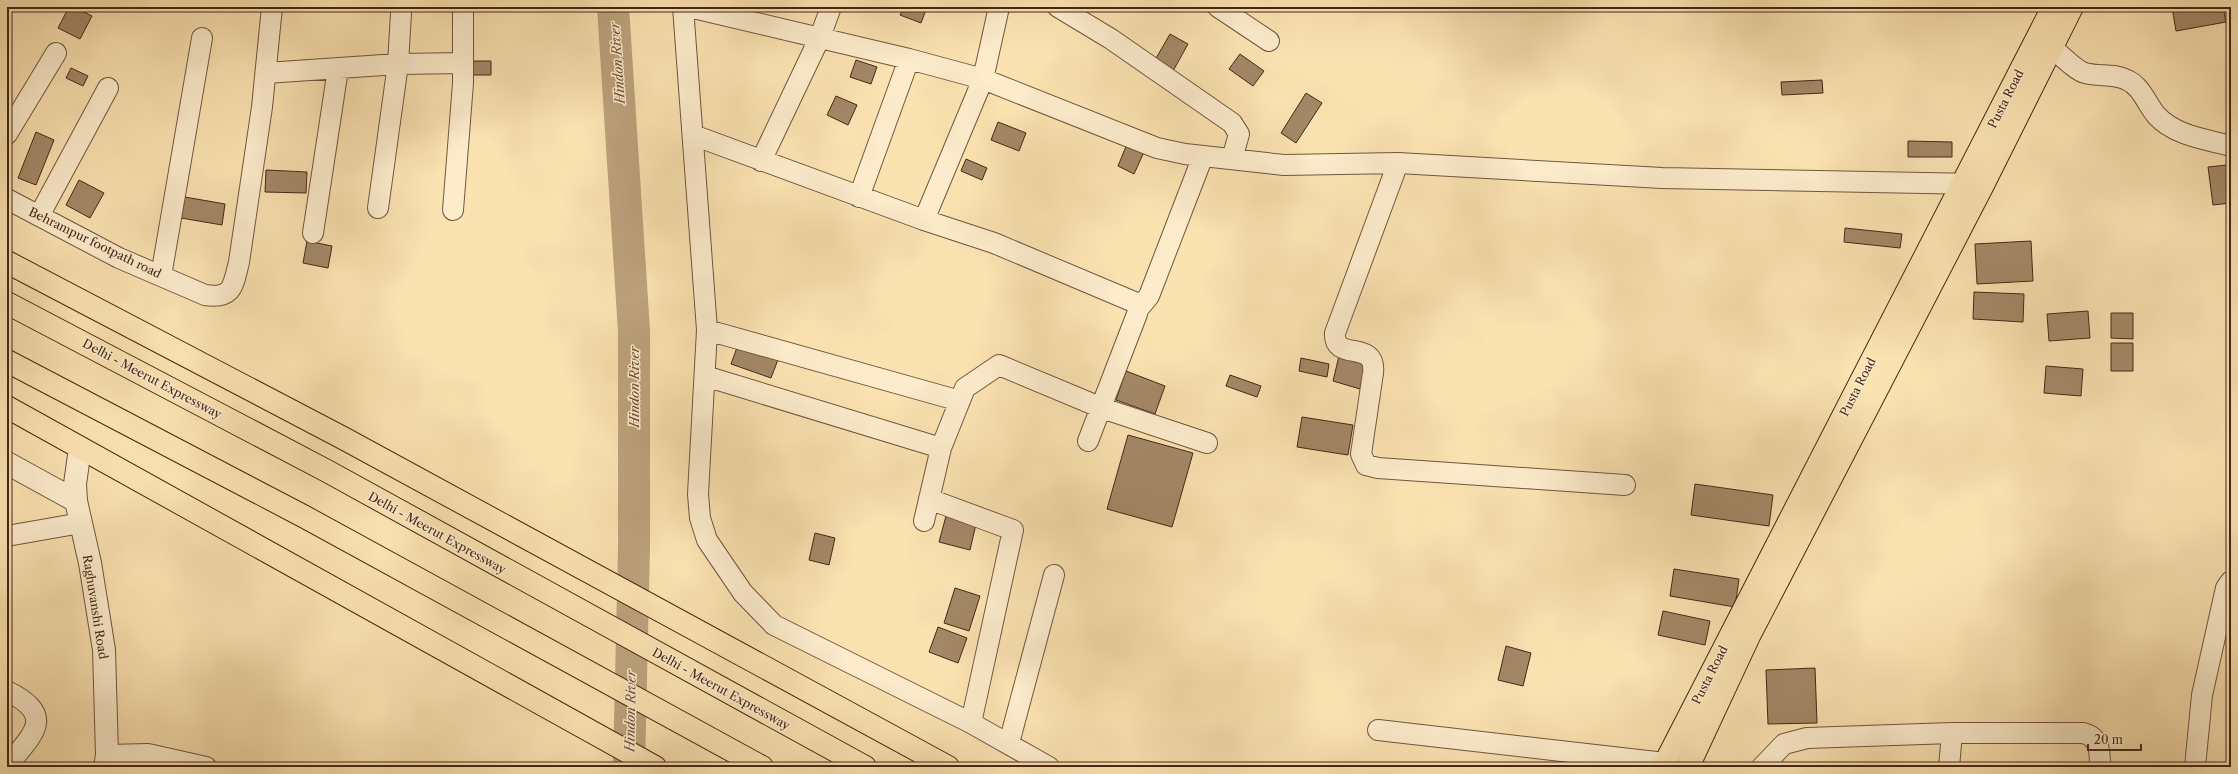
<svg xmlns="http://www.w3.org/2000/svg" width="2238" height="774" font-family="'Libre Caslon Text',serif">
	<style>
		.lines { fill: none; stroke-linecap: round; stroke-linejoin: round }
		.river { stroke: #bda27c; stroke-width: 32 }
		.building { fill: #a48867; stroke: #462616 }
		.minor-casing { stroke: #73553d; stroke-width: 22 }
		.tertiary-casing { stroke: #73553d; stroke-width: 24 }
		.primary-casing { stroke: #462616; stroke-width: 24 }
		.trunk-casing { stroke: #462616; stroke-width: 24 }
		.motorway-casing { stroke: #462616; stroke-width: 24 }
		.minor { stroke: #fceccc; stroke-width: 20 }
		.tertiary { stroke: #fceccc; stroke-width: 22 }
		.primary { stroke: #fbe2b1; stroke-width: 22 }
		.trunk { stroke: #fbe2b1; stroke-width: 22 }
		.motorway { stroke: #fbe2b1; stroke-width: 22 }
		.labels { text-anchor: middle; stroke-width: 3; stroke-linejoin: round; paint-order: stroke }
		.street-label { font-size: 12px; fill: #462616; stroke: #fceccc }
		.water-label { font-size: 13px; font-style: italic; fill: #6a4b35; stroke: #fceccc }
	</style>
	<rect width="100%" height="100%" fill="#fbe2b1"/>
	<filter id="stains"><feTurbulence type="fractalNoise" baseFrequency=".005" numOctaves="4"/><feColorMatrix values="0 0 0 0 .2 0 0 0 0 .09 0 0 0 0 .02 0 0 0 .5 -.17"/></filter>
	<radialGradient id="worn" r=".72"><stop offset=".6" stop-color="#630" stop-opacity="0"/><stop offset="1" stop-color="#630" stop-opacity=".3"/></radialGradient>
	<g class="lines">
		<path class="river" d="M613,7l21,324v218l-5,218"/>
	</g>
	<path class="building" d="M69,7h5l18,9 -12,23 -22,-11z
		M904,7h23l-6,16 -21,-8z
		M2172,7h51l3,15 -50,9z
		M1170,34l18,10 -15,27 -18,-11z
		M1240,54l24,17 -11,15 -24,-17z
		M856,60l21,7 -6,17 -21,-7z
		M468,61h23v14h-23z
		M71,68l17,8 -5,10 -17,-8z
		M1822,80l1,13 -41,2 -1,-13z
		M1306,93l16,10 -26,40 -15,-10z
		M836,96l21,9 -9,20 -21,-10z
		M998,122l28,11 -7,18 -28,-11z
		M36,132l18,8 -18,45 -18,-7z
		M1908,141l44,1v15h-44z
		M1127,144l17,8 -10,22 -16,-8z
		M966,159l21,9 -5,12 -21,-9z
		M2227,165l4,38 -18,2 -5,-38z
		M266,170l41,2 -1,21 -41,-1z
		M79,180l25,13 -14,25 -24,-13z
		M185,197l40,7 -3,21 -41,-7z
		M1845,228l57,6 -2,14 -56,-6z
		M307,241l25,5 -4,22 -25,-5z
		M2031,241l2,40 -56,3 -2,-40z
		M1974,292l50,2 -1,28 -50,-3z
		M2088,311l2,27 -41,3 -2,-27z
		M2111,313h22v26l-22,-1z
		M739,342l40,15 -8,21 -40,-14z
		M2111,343h22v28h-22z
		M1339,356l27,7 -6,26 -27,-8z
		M1301,358l28,6 -2,13 -28,-6z
		M2046,366l37,3 -2,27 -37,-3z
		M1126,371l39,15 -10,28 -39,-14z
		M1230,375l31,11 -4,11 -31,-11z
		M1302,417l51,8 -5,30 -51,-8z
		M1128,435l65,18 -21,74 -65,-18z
		M1695,484l78,11 -4,31 -78,-11z
		M946,516l30,8 -6,26 -31,-8z
		M815,533l20,5 -6,27 -20,-5z
		M1674,569l65,10 -4,28 -65,-11z
		M955,588l25,8 -11,35 -25,-8z
		M1663,611l47,10 -5,24 -47,-10z
		M938,627l29,11 -9,25 -29,-11z
		M1506,646l25,7 -8,33 -25,-6z
		M1815,668l2,55 -49,1 -2,-54z"/>
	<g class="lines">
		<defs>
			<path id="minor" d="M683,7l24,323 -9,164 2,24 7,22 36,53 31,32 197,98 78,44
				M689,7l220,52 74,20 174,69 28,6 99,11 114,-2 264,15 316,6
				M1058,7l53,32 121,84 7,11 -7,25
				M1218,7l51,34
				M2051,47c9,7 25,24 34,26 14,4 29,0 42,7 14,6 20,24 29,35 19,21 49,24 75,31
				M266,73l132,-9 65,-1
				M7,134l49,-81
				M693,135l231,85 70,23 140,59 4,4 -1,8 -49,127
				M761,161l59,-124 11,-30
				M1398,163l-63,170c-2,30 42,5 38,40l-12,81 5,11 12,3 247,17
				M859,197l50,-138
				M7,199l112,59 86,37c28,4 28,-9 34,-33l23,-155 10,-100
				M378,208l20,-144 3,-51
				M453,210l10,-127v-76
				M39,216l69,-128
				M924,220l59,-141 16,-72
				M313,233l25,-164
				M161,276l41,-238
				M1139,308l10,-12 54,-140
				M707,330l253,71
				M705,376l236,72 -17,73
				M941,448l24,-60 34,-23 103,43 105,35
				M929,499l84,31 -42,193
				M7,536l74,-13
				M7,691c50,25 26,43 0,75
				M1378,730l287,33
				M1009,743l45,-168
				M107,755l41,-1 58,13
				M1762,767l22,-23 23,-6 145,-5h131c17,4 17,19 17,34
				M1949,767l3,-34
				M2195,767l7,-72 24,-107 5,-7"/>
			<path id="tertiary" d="M80,448l-5,36 1,17 14,62 14,87 3,105 -2,12
				M7,463l69,38"/>
			<path id="primary" d="M1663,767l390,-760
				M1688,767l61,-131 234,-451 89,-178"/>
			<path id="trunk" d="M7,262l336,176 605,329
				M7,407l648,360"/>
			<path id="motorway" d="M7,303l320,168 538,296
				M7,361l298,156 457,250"/>
		</defs>
		<use href="#minor" class="minor-casing"/>
		<use href="#tertiary" class="tertiary-casing"/>
		<use href="#primary" class="primary-casing"/>
		<use href="#trunk" class="trunk-casing"/>
		<use href="#motorway" class="motorway-casing"/>
		<use href="#minor" class="minor"/>
		<use href="#tertiary" class="tertiary"/>
		<use href="#primary" class="primary"/>
		<use href="#trunk" class="trunk"/>
		<use href="#motorway" class="motorway"/>
	</g>
	<g class="labels">
		<g class="street-label">
			<text transform="translate(2006 99) rotate(-63)" y="4">Pusta Road</text>
			<text transform="translate(95 243) rotate(26)" y="4">Behrampur footpath road</text>
			<text transform="translate(152 379) rotate(28)" y="4">Delhi - Meerut Expressway</text>
			<text transform="translate(1858 387) rotate(-63)" y="4">Pusta Road</text>
			<text transform="translate(437 533) rotate(29)" y="4">Delhi - Meerut Expressway</text>
			<text transform="translate(95 607) rotate(81)" y="4">Raghuvanshi Road</text>
			<text transform="translate(1710 675) rotate(-63)" y="4">Pusta Road</text>
			<text transform="translate(721 689) rotate(29)" y="4">Delhi - Meerut Expressway</text>
		</g>
		<g class="water-label">
			<text transform="translate(617 63) rotate(-94)" y="5">Hindon River</text>
			<text transform="translate(634 387) rotate(-90)" y="5">Hindon River</text>
			<text transform="translate(630 711) rotate(-89)" y="5">Hindon River</text>
		</g>
	</g>
	<rect width="2238" height="774" fill="none" stroke="#fbe2b1" stroke-width="24"/>
	<rect x="8" y="8" width="2222" height="758" fill="none" stroke="#462616" stroke-width="2"/>
	<rect x="12" y="12" width="2214" height="750" fill="none" stroke="#462616"/>
	<path d="M2088 744v6h53v-6" fill="none" stroke="#462616" stroke-width="2"/>
	<text x="2094" y="744" font-size="12" fill="#462616" stroke="#fceccc" stroke-width="3" paint-order="stroke">20 m</text>
	<rect width="100%" height="100%" filter="url(#stains)"/>
	<rect width="100%" height="100%" fill="url(#worn)"/>
</svg>
